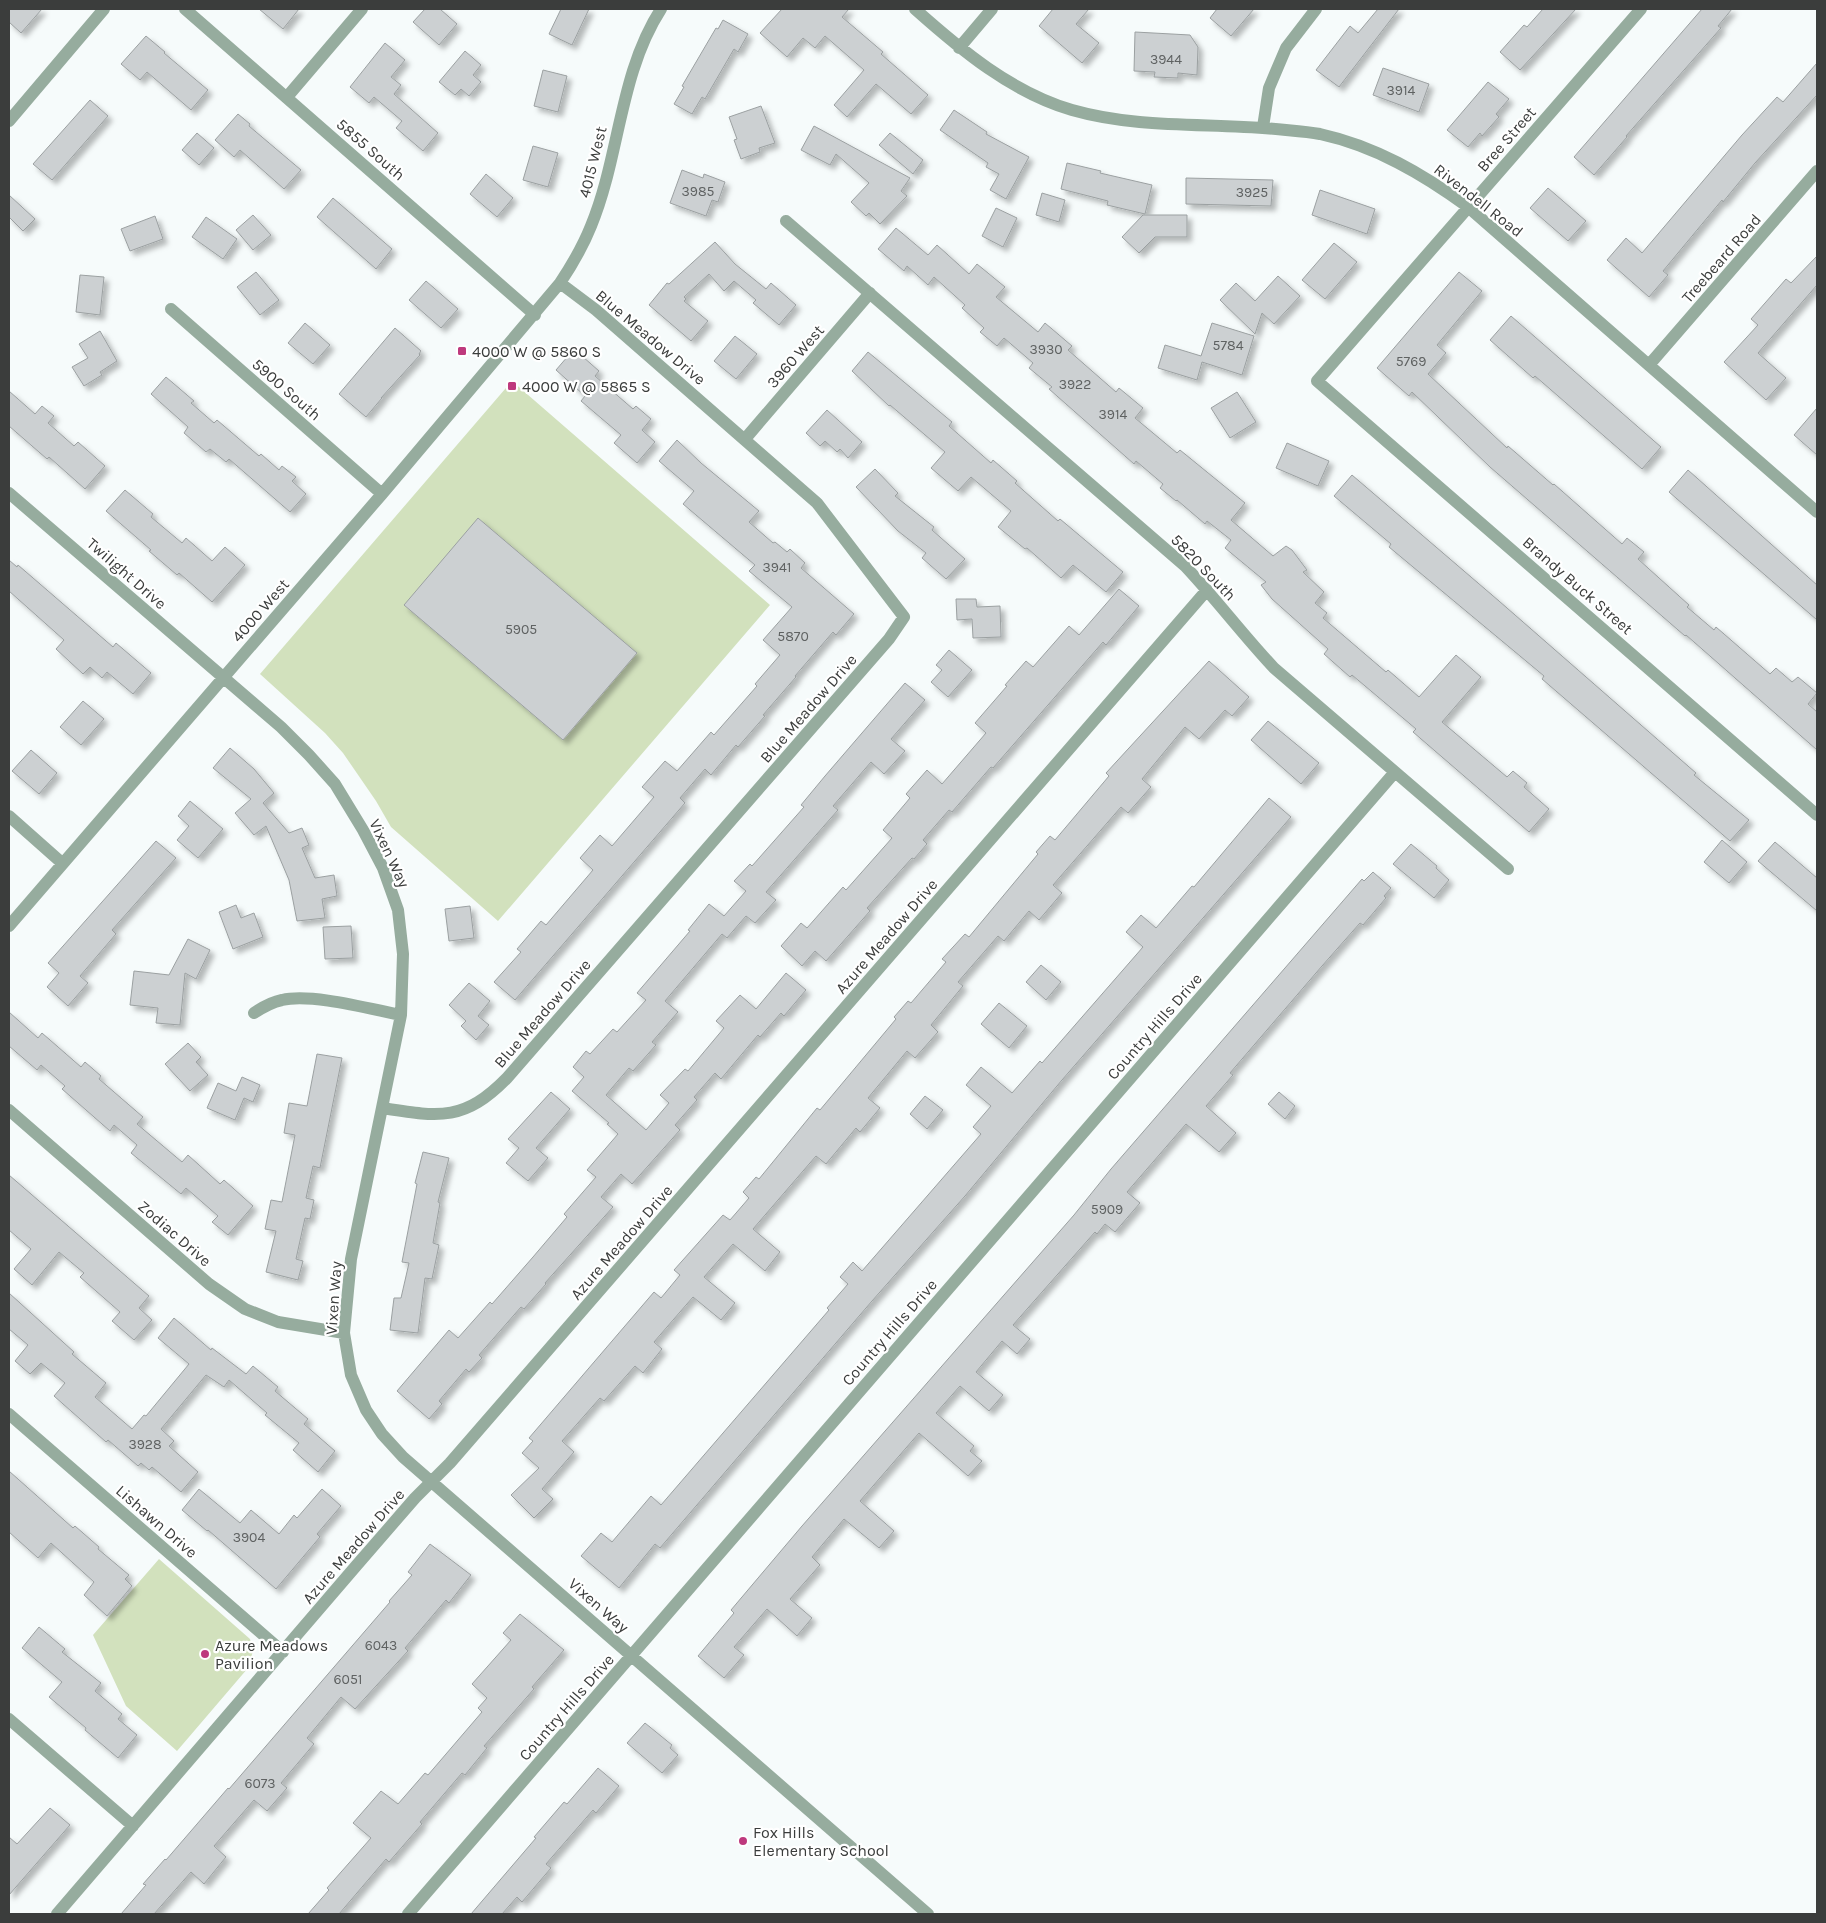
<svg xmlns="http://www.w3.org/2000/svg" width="1826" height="1923" font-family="Karla,sans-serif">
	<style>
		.green { fill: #d2e1bd }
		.building { fill: #ccd0d2; stroke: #9ba0a1; filter: url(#shadow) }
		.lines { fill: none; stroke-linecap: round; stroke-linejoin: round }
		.minor { stroke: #96ac9e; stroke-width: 12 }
		.poi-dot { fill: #be397d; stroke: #fff; stroke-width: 2 }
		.labels { text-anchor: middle; stroke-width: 4.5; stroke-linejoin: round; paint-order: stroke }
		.number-label { font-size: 14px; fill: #5f6262 }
		.street-label { font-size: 16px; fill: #3b3d3c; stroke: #fff }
		.poi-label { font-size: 16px; fill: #3b3d3c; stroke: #fff; text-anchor: start }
	</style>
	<defs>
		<filter id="shadow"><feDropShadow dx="4.5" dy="4.5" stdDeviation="2.5" flood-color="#0004"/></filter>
	</defs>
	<rect width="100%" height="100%" fill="#f6fbfb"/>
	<path class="green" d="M512,381l258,224 -272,316 -107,-94 -15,-26 -33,-48 -18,-20 -65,-59z
		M159,1559l91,80 3,12 -5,17 -71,83 -51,-45 -33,-71z"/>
	<path class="building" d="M9,9h33l-21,24 -12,-11z
		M259,9h40l-16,20z
		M425,9h15l17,15 -18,21 -26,-23z
		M561,9h28l-17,36 -23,-11z
		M782,9h67l-7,8 41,35 -2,2 47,41 -17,19 -35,-30 -29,33 -13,-12 30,-35 -39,-34 -10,12 -12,-10 -16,19 -27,-24z
		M1053,9h36l-13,15 23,19 -17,20 -43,-37z
		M1217,9h37l-23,27 -21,-18z
		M1378,9h21l-60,78 -23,-17 34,-44 8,7z
		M1543,9h33l-56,61 -20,-18 24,-27 3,2z
		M1702,9h30l-14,17 3,2 -95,108 1,1 -33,38 -20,-18z
		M723,20l25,14 -10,18 -4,-3 -29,50 -3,-2 -10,17 -18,-10 10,-17 -2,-1 34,-58 2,1z
		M1135,32l55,3 8,12 -1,28 -19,-2v5l-24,-1 1,-5 -21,-1z
		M146,36l19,16 -1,1 44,37 -17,20 -44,-38 -7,8 -19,-16z
		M385,43l20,17 -14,17 10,8 -7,9 44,39 -15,18 -27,-23 6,-7 -28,-24 -5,6 -19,-16z
		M465,51l16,14 -8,10 8,7 -12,14 -8,-7 -6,6 -16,-13z
		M1817,63v32l-62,68 -32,39 -1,-2 -59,71 5,4 -19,22 -42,-37 19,-22 16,15 100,-118 35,-38 6,5z
		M1383,68l46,16 -10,28 -46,-17z
		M543,70l24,6 -9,36 -24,-6z
		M1488,82l21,17 -13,15 3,3 -17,19 -2,-3 -12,14 -21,-17z
		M90,100l18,16 -56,64 -19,-16z
		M761,106l14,37 -16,5 1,4 -19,7 -7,-19 3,-1 -8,-22z
		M954,110l33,22 -1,2 43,23 -23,42 -16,-9 9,-16 -13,-7 2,-4 -48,-33z
		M238,114l12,10 -1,2 52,44 -17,19 -44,-39 -6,7 -19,-17z
		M814,126l96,52 -9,13 6,5 -27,28 -11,-11 -3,3 -15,-14 18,-19 -33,-29 -6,11 -29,-15z
		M197,133l17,15 -15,17 -17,-15z
		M890,133l33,27 -10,14 -34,-29z
		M533,146l25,7 -10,34 -25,-7z
		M1067,163l34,8 -1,2 52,12 -7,29 -38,-9 1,-4 -47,-12z
		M682,170l21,8 1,-4 21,8 -7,20 -6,-2 -6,16 -36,-13z
		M486,174l27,24 -16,19 -27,-23z
		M1186,178l87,2 -2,26 -85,-2z
		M1548,188l38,33 -18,20 -38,-33z
		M1320,190l55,19 -8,25 -55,-19z
		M1042,193l23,7 -6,22 -23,-7z
		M9,195l26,24 -12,12 -14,-14z
		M333,198l59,51 -16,20 -59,-52z
		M996,208l21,10 -14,29 -21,-11z
		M253,215l18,20 -18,15 -17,-20z
		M1143,215h44v22h-32l-16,16 -17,-16z
		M155,216l8,23 -33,12 -9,-22z
		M206,217l31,22 -14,20 -31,-22z
		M896,228l32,27 9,-10 32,29 8,-10 28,23 -9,10 42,35 7,-9 27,23 -4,4 48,42 3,-4 24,20 -8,10 42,35 3,-3 65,53 -14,17 42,36 13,-10 6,4 15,20 -4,2 21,20 -9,11 12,10 -4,5 63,54 2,-2 31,27 37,-42 25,22 -39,45 65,55 6,-6 14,12 -3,4 25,22 -20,23 -116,-100 3,-3 -64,-54 -2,2 -26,-23 4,-5 -56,-50 -11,-14 5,-3 -41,-34 6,-8 -24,-19 -2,3 -28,-24 -1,1 -16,-13 3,-4 -27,-23 -2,3 -85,-75 3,-2 -23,-19 4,-5 -29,-25 -7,8 -17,-14 4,-4 -22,-20 3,-3 -31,-28 -6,8 -21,-19 -3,5 -26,-22z
		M715,242l20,22 31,25 5,-6 25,22 -17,20 -26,-22 3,-3 -22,-19 -10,10 -15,-17 -25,23 2,2 -2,2 24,20 -17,20 -42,-36 18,-22 2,1z
		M1334,243l23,19 -32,37 -23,-19z
		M1817,256v29l-59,68 28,25 -20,22 -42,-38 34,-37 -7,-6 35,-40 5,4z
		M256,272l23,28 -19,15 -23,-28z
		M1459,272l23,19 -45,54 9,8 -18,21 79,74 1,-2 45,39 1,-1 68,60 5,-6 17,14 -6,7 51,46 -2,2 27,23 2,-3 54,47 6,-6 16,14 6,-5 19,16 -9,11 9,8v38l-131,-115 -1,1 -195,-169 -78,-75 -3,4 -32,-28z
		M80,275l24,2 -4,38 -24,-3z
		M1278,276l22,20 -26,28 -12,-11 -7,21 -35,-34 16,-17 19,18z
		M426,281l32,28 -17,19 -32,-28z
		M1511,316l150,131 -19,22 -107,-93 -2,2 -43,-38z
		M305,323l25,22 -17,19 -25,-21z
		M1212,323l42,13 -12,39 -40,-13 -5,18 -39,-12 7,-23 36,11z
		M395,328l26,23 -2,3 1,1 -39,43h1l-16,19 -27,-23z
		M100,331l17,30 -17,11 2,3 -18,11 -12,-19 16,-9 -9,-14z
		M735,336l22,18 -21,25 -22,-18z
		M574,349l25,22 -4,5 38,33 3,-3 15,13 -9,11 13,12 -18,21 -23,-20 7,-8 -40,-34 4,-5 -29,-26z
		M868,352l84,70 -3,4 42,37 2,-3 24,21 -2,2 43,38 2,-2 63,53 -17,20 -33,-27 -12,13 -34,-30 -2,1 -27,-22 13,-16 -40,-34 -13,14 -27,-23 14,-16 -55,-47 -1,1 -37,-35z
		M166,377l28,24 -3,2 23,20 3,-3 42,36 2,-2 18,16 3,-4 14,11 -4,4 14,13 -16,18 -61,-53 -3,3 -16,-13 -4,3 -22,-19 4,-6 -37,-33z
		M9,391l26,23 7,-8 12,10 -6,7 26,23 4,-4 27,24 -20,23 -36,-32 -2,2 -38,-33z
		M1237,392l19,30 -26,16 -19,-30z
		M1817,408v47l-23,-20z
		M827,410l35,32 -14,16 -8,-9 -3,3 -12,-11 -5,5 -14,-13z
		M677,440l24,23 58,48 -10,11 24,21 2,-1 12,10 3,-3 15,14 -4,5 53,46 -18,21 -3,-3 -38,44 1,1 -33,38 2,1 -27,31 -2,-2 -25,30 -6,-6 -25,29 5,5 -170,197 -21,-18 27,-30 -4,-3 24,-28 5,4 47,-55 -13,-12 20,-23 12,11 42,-49 -12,-10 23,-26 12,10 34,-39 3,3 43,-49 -2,-2 25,-29 -17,-15 29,-33 -43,-36 6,-6 -72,-61 11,-13 -35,-30z
		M1287,443l42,18 -11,25 -42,-18z
		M875,469l23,24 -3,3 39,31 -2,3 33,29 -19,20 -24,-21 4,-5 -28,-22 -42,-44z
		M1688,470l129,115v35l-148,-128z
		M1352,475l147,126 197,172 -2,2 55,45 -19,21 -188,-162 2,-3 -155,-129 2,-3 -57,-48z
		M125,490l28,24 -2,3 31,26 4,-5 26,23 13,-14 20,18 -33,37 -33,-29 -2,2 -28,-24 2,-1 -45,-39z
		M478,518l159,135 -74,87 -159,-135z
		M9,560l8,7 1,-2 95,82 3,-4 35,30 -18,21 -26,-22 -5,6 -12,-11 -7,7 -27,-25 8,-9 -55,-49z
		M1119,589l20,17 -33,39 -3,-3 -110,126 -2,-1 -39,45 -3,-2 -26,30 4,4 -13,15 -2,-1 -45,50 3,3 -44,50 -11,-10 -13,15 -21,-20 20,-23 6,5 36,-41 3,3 46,-52 -9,-8 27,-32 -4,-4 21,-24 15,14 44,-51 -11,-10 32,-37 -2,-1 21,-24 7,6 36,-41 10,9z
		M956,599h20l1,8 23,-1 1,31 -28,1 -1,-19 -15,1z
		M949,650l23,20 -24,27 -17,-15 11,-12 -6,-5z
		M1209,661l40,36 -17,19 -7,-6 -26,29 -14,-12 -43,52 9,8 -23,26 -7,-6 -68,78 9,8 -23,27 -10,-9 -25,30 -6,-5 -40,46 5,4 -32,39 7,7 -23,26 -8,-7 -39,47 12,10 -20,24 -4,-4 -30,36 -10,-8 -63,73 27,23 -15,19 -32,-27 -29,33 31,26 -14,17 -28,-23 -39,45 8,7 -19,24 -8,-7 -31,35 -4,-3 -38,43 12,11 -32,37 11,10 -19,19 -23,-23 28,-27 -17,-15 11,-12 -4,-3 125,-146 7,6 19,-23 -6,-5 49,-55 7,5 19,-22 -6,-6 13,-15 3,2 58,-71 3,2 76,-91 -2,-2 14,-16 3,2 35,-41 -4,-3 23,-25 4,3 69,-83 -2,-2 14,-16 5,4 54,-64 -3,-3z
		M905,683l20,17 -34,39 14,12 -21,23 -13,-12 -38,44 5,4 -72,82 10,8 -21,23 -9,-7 -19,22 -5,-4 -57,67 13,11 -26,30 4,3 -23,26 -4,-3 -23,27 40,35 23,-27 -9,-8 25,-26 3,2 36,-43 -8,-7 24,-26 16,14 30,-36 20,17 -22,26 -3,-3 -21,24 -2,-2 -37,44 -6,-6 -21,24 3,3 -22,25 5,5 -48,54 -11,-10 -20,23 12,10 -68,76 1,1 -22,25 -3,-2 -42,48 3,3 -13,14 -3,-3 -27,32 3,3 -13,15 -32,-28 52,-61 9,8 32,-36 2,2 41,-47 34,-40 -3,-3 32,-37 -9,-7 31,-36 -11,-10 2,-1 -37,-32 12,-14 -11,-10 13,-16 4,3 23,-25 4,3 29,-32 -9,-7 53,-62 -2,-1 21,-26 15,12 22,-25 -12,-10 16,-17 2,2 52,-59 -3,-2 24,-29z
		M83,701l21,18 -23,26 -21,-18z
		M1268,721l51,42 -18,21 -50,-44z
		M230,748l24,21 20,24 -11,10 26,30 13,-5 7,17 -7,3 13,30 19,-3 3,21 -15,3 3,19 -28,3 -8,-41 -23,-54 -12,9 -19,-22 16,-14 -38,-31z
		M31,750l26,23 -18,21 -27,-23z
		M1269,798l22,19 -229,263 -97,116 -93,105 -212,247 -5,-4 -36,44 -38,-32 20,-23 11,9 39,-46 10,9 168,-195 -2,-2 21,-24 -8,-7 13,-15 9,9 119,-137 -8,-7 18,-21 -25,-21 15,-18 31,26 28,-32 2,2 101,-116 -17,-15 15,-17 15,13 36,-42 2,1z
		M190,801l33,28 -25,29 -21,-18 12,-14 -11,-10z
		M1722,840l25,22 -18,21 -25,-21z
		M156,841l20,17 -64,72 4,4 -36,42 8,7 -20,23 -21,-19 12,-14 -11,-10z
		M1775,842l42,36v33l-59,-50z
		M1411,844l26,22 -1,2 13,12 -15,18 -41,-34z
		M1373,872l18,16 -7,8 2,2 -23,27 -3,-2 -38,43 -92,107 3,2 -27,31 30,27 -17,19 -33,-28 -59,68 13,11 -25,29 -10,-8 -8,10 -2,-2 -82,93 17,14 -13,15 -15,-13 -26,31 27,23 -14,16 -29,-25 -24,27 38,33 -4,5 12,10 -14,15 -49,-43 -59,68 34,30 -15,17 -35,-29 -32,38 8,8 -30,34 22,19 -15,18 -30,-27 -33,38 10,8 -20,23 -26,-22 36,-43 -3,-3 71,-84 272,-311 37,-46 251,-290 2,2z
		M236,905l5,13 13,-5 9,24 -30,12 -14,-37z
		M470,906l4,32 -25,3 -4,-32z
		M351,926l2,32 -28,1 -2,-32z
		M188,939l22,11 -14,29 -11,-6 -5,52 -24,-2 2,-15 -28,-3 4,-34 35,4z
		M1041,965l20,17 -15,18 -20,-18z
		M469,983l21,18 -12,15 11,9 -13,15 -15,-14 5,-5 -17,-16z
		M999,1003l28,23 -18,22 -28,-24z
		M9,1012l29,26 4,-5 39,34 4,-5 16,14 -2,3 44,38 -6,7 45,38 6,-7 32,29 4,-4 29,26 -25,29 -16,-13 6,-6 -32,-28 -5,6 -50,-41 6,-8 -23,-20 -4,6 -48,-42 3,-3 -24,-21 -4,5 -28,-24z
		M188,1043l13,14 -5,5 12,13 -18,16 -25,-27z
		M317,1054l25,4 -22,110 -7,-2 -7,32 8,2 -4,19 -5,-1 -9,41 7,2 -5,19 -32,-8 10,-41 -11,-2 6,-29 11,2 13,-67 -11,-2 5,-30 18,3z
		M242,1077l18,8 -7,17 -9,-4 -9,22 -28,-12 11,-25 18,8z
		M551,1092l19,17 -34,39 12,10 -20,23 -22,-18 13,-15 -11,-9z
		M1279,1092l16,14 -10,13 -17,-15z
		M925,1096l18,14 -16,19 -17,-15z
		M423,1152l26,6 -11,44 2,1 -7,40 6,2 -7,34 -7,-1 -7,55 -28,-3 4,-32h7l8,-35 -7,-1 15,-78 -2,-1z
		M9,1175l140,121 -10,12 13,12 -18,20 -22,-19 8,-9 -40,-35 4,-4 -25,-21 -27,33 -18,-16 17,-20 -22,-19z
		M9,1293l65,59 -2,2 34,29 -11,14 37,32 12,-14 2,1 43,-52 -31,-26 16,-20 37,32 1,-2 34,26 7,-8 25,21 -3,4 33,28 -4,5 31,27 -17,21 -25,-22 6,-7 -34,-28 2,-2 -38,-33 -5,7 -18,-12 -45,54 13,12 -5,5 29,26 -17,20 -29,-25 -3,3 -8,-7 -3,3 -30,-26 -2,2 -52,-46 11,-13 -24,-20 -11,11 -15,-13 13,-16 -19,-16z
		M9,1471l64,57 2,-2 24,21 -1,2 31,26 -4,4 7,7 -25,30 -23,-21 10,-13 -43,-39 -13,15 -29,-26z
		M199,1489l41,34 11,-13 28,24 15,-19 3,3 25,-29 19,17 -24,28 3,3 -44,52 -68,-59 -1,1 -25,-21z
		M430,1544l41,31 -22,28 -3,-3 -41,48 3,3 -53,58 -14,-12 -34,41 7,6 -33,39 6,5 -20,23 -13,-11 -40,46 12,11 -22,27 -13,-12 -37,42h-33l25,-29 -3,-1 22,-25 1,1 62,-72 1,1 161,-187 -1,-1 23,-26 -4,-3z
		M520,1614l44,36 -32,37 2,2 -50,57 3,2 -22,27 -3,-2 -42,49 2,2 -33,38 -3,-3 -47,55h-31l21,-24 -2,-2 44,-50 -18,-15 28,-32 17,13 27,-31 3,2 54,-63 -4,-4 9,-10 -15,-14 39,-44 -8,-7z
		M39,1627l26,22 -3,3 39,31 -6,8 27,23 -4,5 19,16 -19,23 -33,-28 1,-2 -37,-31 13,-15 -40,-34z
		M645,1723l27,22 -2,3 8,7 -16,18 -35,-30z
		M598,1768l21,18 -23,27 -3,-3 -47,54 5,4 -29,34 -5,-5 -15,17h-31l65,-76 -2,-1 30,-35 3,2z
		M50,1808l20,17 -61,70v-58l8,7z"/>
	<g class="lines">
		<path class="minor" d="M185,9l350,306
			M915,9c46,41 96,83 157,101 70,20 143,12 214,20 11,1 23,2 34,4 55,12 103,40 148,73l349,305
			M1641,9l-324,372 500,434
			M959,48l33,-39
			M287,97l75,-88
			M9,121l95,-112
			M1263,127l6,-39 17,-40 30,-39
			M786,221l399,345c31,33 58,69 89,102l234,201
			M171,309l211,185
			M1649,365l168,-194
			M745,439l125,-146
			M9,493l272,234 28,28 26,29 28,46 20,38 15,42 5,44 -2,61 -50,244 -7,74 7,42 15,35 16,24 21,23 525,457
			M9,816l53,47
			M9,926l373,-432 178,-211c12,-18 23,-37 31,-57 29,-70 28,-152 70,-217
			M254,1013c9,-6 18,-11 28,-13 29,-7 88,9 119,15
			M382,1108c57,9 82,14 125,-30l382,-439 15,-22 -87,-114 -221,-193 -36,-27
			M9,1110l200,174 36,25 33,13 66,11
			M9,1414l274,238
			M9,1719l124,107
			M57,1914l299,-348 59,-68 35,-35 757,-873
			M408,1914l987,-1142"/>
	</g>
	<g class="poi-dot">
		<rect x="457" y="346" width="10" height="10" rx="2.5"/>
		<rect x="507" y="381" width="10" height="10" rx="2.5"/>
		<circle cx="205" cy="1654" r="5"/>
		<circle cx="743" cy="1841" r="5"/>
	</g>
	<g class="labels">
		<g class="number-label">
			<text x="1166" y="64">3944</text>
			<text x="1401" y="95">3914</text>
			<text x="698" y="196">3985</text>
			<text x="1252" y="197">3925</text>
			<text x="1228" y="350">5784</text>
			<text x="1046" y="354">3930</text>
			<text x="1411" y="366">5769</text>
			<text x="1075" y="389">3922</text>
			<text x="1113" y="419">3914</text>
			<text x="777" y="572">3941</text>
			<text x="521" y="634">5905</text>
			<text x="793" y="641">5870</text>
			<text x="1107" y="1214">5909</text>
			<text x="145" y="1449">3928</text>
			<text x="249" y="1542">3904</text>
			<text x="381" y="1650">6043</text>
			<text x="348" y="1684">6051</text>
			<text x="260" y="1788">6073</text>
		</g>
		<g class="street-label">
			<text transform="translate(1506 139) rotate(-49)" y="6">Bree Street</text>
			<text transform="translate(371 149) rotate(41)" y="6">5855 South</text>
			<text transform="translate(592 162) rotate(-76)" y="6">4015 West</text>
			<text transform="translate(1479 200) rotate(38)" y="6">Rivendell Road</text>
			<text transform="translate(1721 258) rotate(-49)" y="6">Treebeard Road</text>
			<text transform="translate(651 337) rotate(40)" y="6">Blue Meadow Drive</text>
			<text transform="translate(795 356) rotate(-49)" y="6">3960 West</text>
			<text transform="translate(287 389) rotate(41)" y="6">5900 South</text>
			<text transform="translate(1204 567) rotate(46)" y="6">5820 South</text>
			<text transform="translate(127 573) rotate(41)" y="6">Twilight Drive</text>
			<text transform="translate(1578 585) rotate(41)" y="6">Brandy Buck Street</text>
			<text transform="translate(260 610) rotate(-49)" y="6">4000 West</text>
			<text transform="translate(808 708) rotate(-49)" y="6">Blue Meadow Drive</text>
			<text transform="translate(390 853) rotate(65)" y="6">Vixen Way</text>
			<text transform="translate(886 936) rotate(-49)" y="6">Azure Meadow Drive</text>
			<text transform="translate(542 1013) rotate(-49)" y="6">Blue Meadow Drive</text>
			<text transform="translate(1154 1026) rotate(-49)" y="6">Country Hills Drive</text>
			<text transform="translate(175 1233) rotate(41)" y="6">Zodiac Drive</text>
			<text transform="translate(621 1242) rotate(-49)" y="6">Azure Meadow Drive</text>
			<text transform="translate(333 1298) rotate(-86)" y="6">Vixen Way</text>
			<text transform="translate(889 1332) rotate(-49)" y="6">Country Hills Drive</text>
			<text transform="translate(157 1521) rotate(41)" y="6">Lishawn Drive</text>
			<text transform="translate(353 1546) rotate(-49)" y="6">Azure Meadow Drive</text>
			<text transform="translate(599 1605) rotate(41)" y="6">Vixen Way</text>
			<text transform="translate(566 1707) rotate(-49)" y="6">Country Hills Drive</text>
		</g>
		<g class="poi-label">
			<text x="472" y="357">4000 W @ 5860 S</text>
			<text x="522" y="392">4000 W @ 5865 S</text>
			<text x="215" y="1651">Azure Meadows<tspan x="215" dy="18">Pavilion</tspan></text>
			<text x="753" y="1838">Fox Hills<tspan x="753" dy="18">Elementary School</tspan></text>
		</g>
	</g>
	<rect width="1826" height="1923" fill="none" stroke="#3b3d3c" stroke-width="20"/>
</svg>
